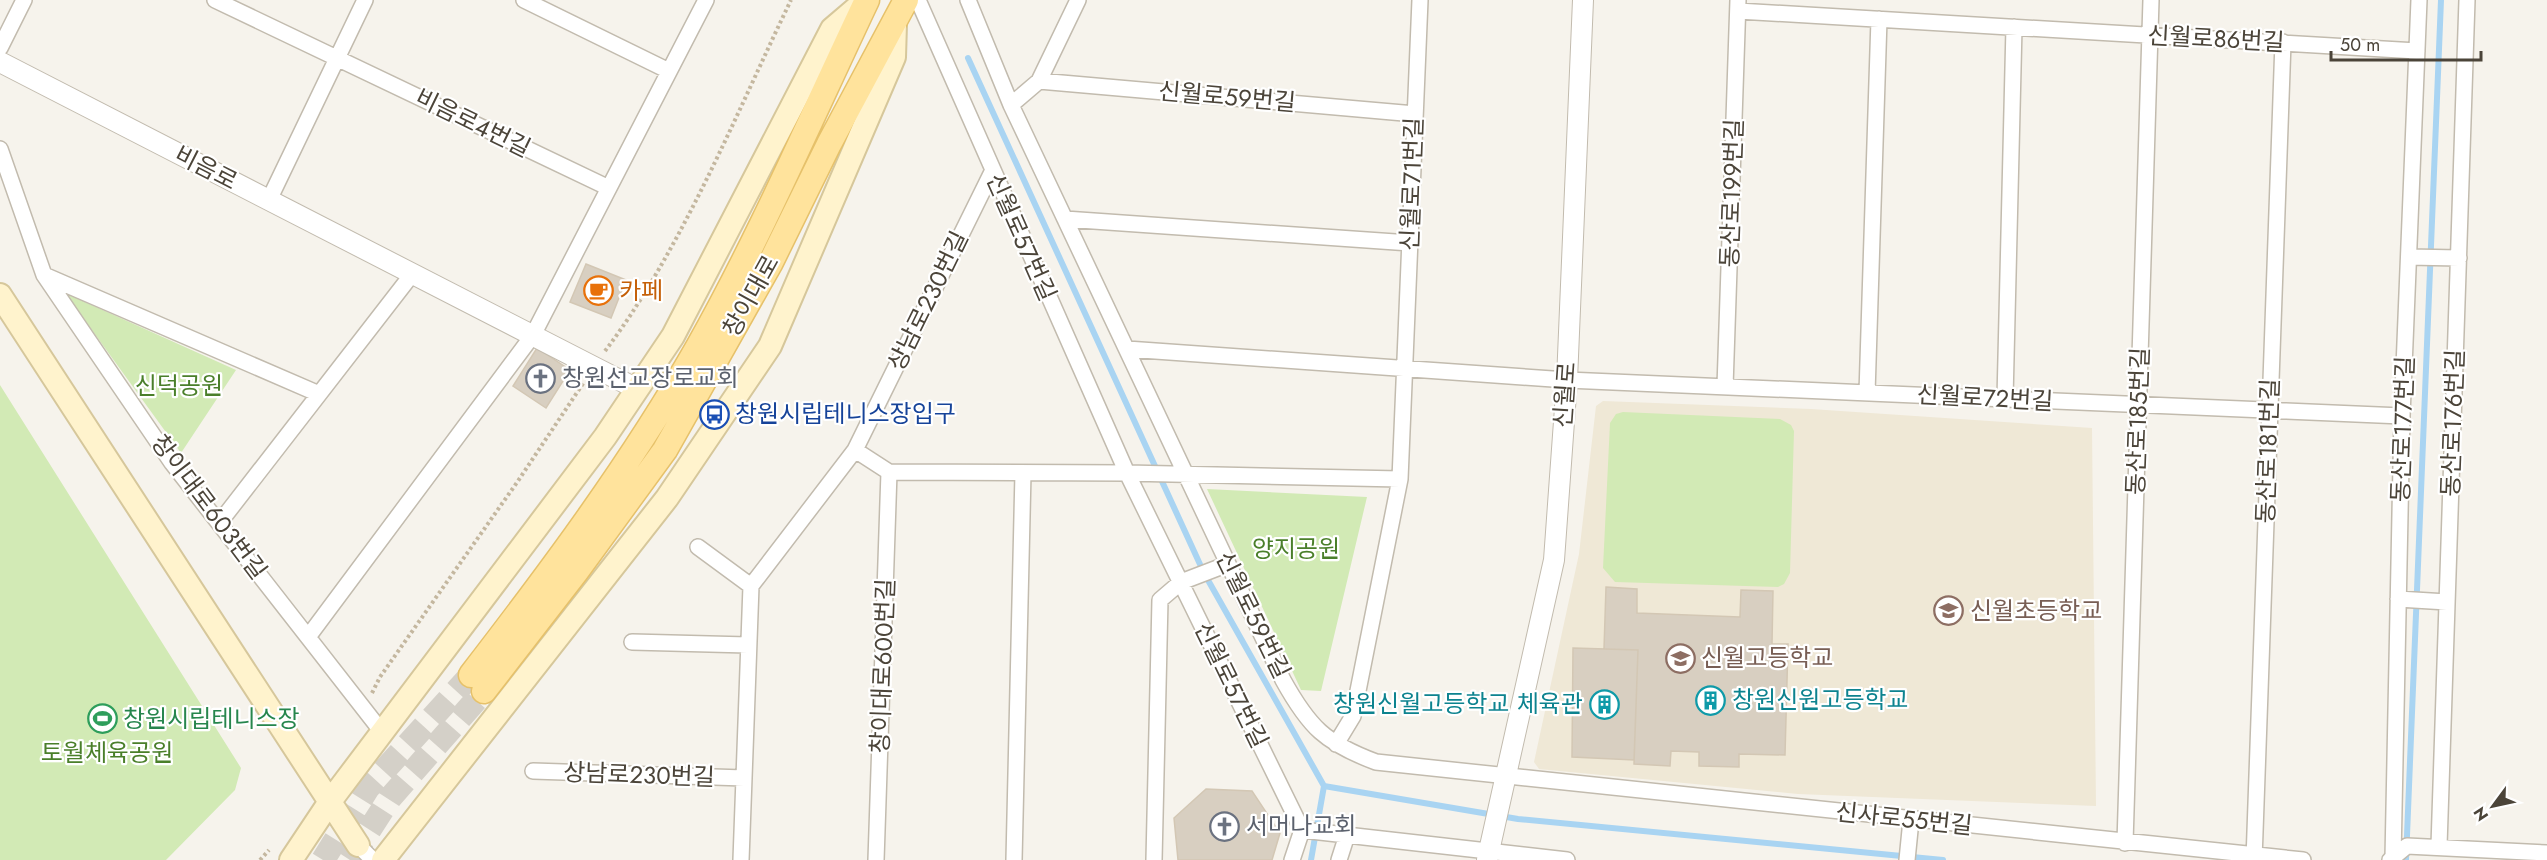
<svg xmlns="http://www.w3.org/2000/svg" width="2547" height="860" font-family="Jost,'Noto Sans KR',sans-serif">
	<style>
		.education { fill: #efe8d6 }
		.green { fill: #d2eab5 }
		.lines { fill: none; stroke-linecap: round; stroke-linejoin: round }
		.stream { stroke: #a9d4f2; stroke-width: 6 }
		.building { fill: #d8cfc1; stroke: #d3c7b4; stroke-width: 1.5 }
		.primary-tunnel { stroke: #d4d0c8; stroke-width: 24; stroke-dasharray: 24 12; stroke-linecap: butt }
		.minor-casing { stroke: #c2bbae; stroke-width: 18 }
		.tertiary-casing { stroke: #c2bbae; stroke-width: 22 }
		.secondary-casing { stroke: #d6c79b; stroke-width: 26 }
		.primary-casing { stroke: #e6c16a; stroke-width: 27 }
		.path { stroke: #c4b79f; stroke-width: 4; stroke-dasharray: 3 3; stroke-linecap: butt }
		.minor { stroke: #fff; stroke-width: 15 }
		.tertiary { stroke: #fff; stroke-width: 20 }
		.secondary { stroke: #fff3cd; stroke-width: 22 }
		.primary { stroke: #ffe39c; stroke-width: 24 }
		.labels { text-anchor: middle; stroke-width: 4.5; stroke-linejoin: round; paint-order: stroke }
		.street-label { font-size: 24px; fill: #4b4439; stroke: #fff }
		.food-label { font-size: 24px; fill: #c56008; stroke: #fff; text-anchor: start }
		.worship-label { font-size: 24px; fill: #5b616d; stroke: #fff; text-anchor: start }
		.park-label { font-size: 24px; fill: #4a7f2a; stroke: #fff }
		.transit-label { font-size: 24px; fill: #164399; stroke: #fff; text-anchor: start }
		.education-label { font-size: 24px; fill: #785e54; stroke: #fff; text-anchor: start }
		.culture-label { font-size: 24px; fill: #0d838f; stroke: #fff; text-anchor: start }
		.leisure-label { font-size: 24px; fill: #27864d; stroke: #fff; text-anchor: start }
	</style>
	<rect width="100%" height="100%" fill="#f6f3ec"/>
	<path class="education" d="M1603,401l208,8 281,19 4,378 -298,-12 -259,-25 -5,-7 45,-208 17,-148z"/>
	<path class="green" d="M65,293l171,77 -55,83z
		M0,385l241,383 -6,22 -69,70h-166z
		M1623,412l157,7 11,6 3,6 -4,142 -6,11 -6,3 -163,-5 -12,-14 7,-145 6,-9z
		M1207,489l160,8 -46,194 -20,-1z"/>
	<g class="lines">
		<path class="stream" d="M968,58l236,515 120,213 194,33 425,41
			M1311,860l13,-74
			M2406,860l35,-860"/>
	</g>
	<path class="building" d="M586,264l40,16 -15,38 -41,-16z
		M537,348l33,22 -24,38 -33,-22z
		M1606,587l31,2v24l103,4 1,-27 32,1 -1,53h16l-3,111 -46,-1v13l-40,-1v-14l-28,-1 -1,15 -36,-2 4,-114 -34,-1z
		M1573,648l65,2 -4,110 -62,-3z
		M1206,789l46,2 28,42 -8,27h-94l-4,-42z"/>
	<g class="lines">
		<path class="primary-tunnel" d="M323,860l45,-72 103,-113
			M350,860l40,-62 94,-107"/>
		<defs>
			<path id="minor" d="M215,0l394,188
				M524,0l145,71
				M918,0l209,473 175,357 265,30
				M968,0l43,105 272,575c26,47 42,63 93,82l927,98
				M1738,11l679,40
				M0,48l24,-48
				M1039,81l376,33
				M1011,105l28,-24 39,-81
				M0,149l44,126 128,188 210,269
				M269,200l96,-200
				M1065,219l345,24
				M2409,257l50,1
				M44,275l275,119
				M1127,349l440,31 835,36
				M1725,387l13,-387
				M1867,393l12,-374
				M2005,399l9,-372
				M855,450l34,22 238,1 273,6
				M220,522l193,-249
				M698,547l53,39
				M2398,599l49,3
				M308,637l225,-302 173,-335
				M632,642l116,3
				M1336,744l17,-28 47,-237 20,-479
				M533,771l211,7
				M2125,843l26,-843
				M358,845l15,15
				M2439,846l28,-846
				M2393,858l9,-442 17,-416
				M741,860l10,-274 104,-136 137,-278
				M876,860l13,-388
				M1014,860l9,-387
				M1154,860l6,-260 21,-18 47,-18
				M1292,860l10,-30
				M1339,860l8,-25
				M1907,860l4,-40
				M2254,860l29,-818
				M2390,860l17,-14 140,7"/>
			<path id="tertiary" d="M0,62l637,327
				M1487,860l67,-300 13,-180 16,-380"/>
			<path id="secondary" d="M0,295l358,550
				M291,860l40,-60 274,-363 68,-101 159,-307 34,-29
				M383,860l284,-362 103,-152 124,-289 1,-33"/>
			<path id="primary" d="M471,675c81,-105 161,-212 227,-328 63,-112 114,-231 169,-347
				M484,691l92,-119 89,-122 106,-188 58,-118 77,-144"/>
		</defs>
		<use href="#minor" class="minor-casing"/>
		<use href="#tertiary" class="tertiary-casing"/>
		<use href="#secondary" class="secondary-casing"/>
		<use href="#primary" class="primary-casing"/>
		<path class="path" d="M605,351c76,-100 131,-237 186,-351
			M372,693l8,-16 138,-196 66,-99
			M260,860l9,-10"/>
		<use href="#minor" class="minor"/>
		<use href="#tertiary" class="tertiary"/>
		<use href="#secondary" class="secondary"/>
		<use href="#primary" class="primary"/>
	</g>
	<defs>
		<symbol id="cafe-ring" viewBox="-11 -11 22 22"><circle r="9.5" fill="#fff" stroke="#e8710a" stroke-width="1.5"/><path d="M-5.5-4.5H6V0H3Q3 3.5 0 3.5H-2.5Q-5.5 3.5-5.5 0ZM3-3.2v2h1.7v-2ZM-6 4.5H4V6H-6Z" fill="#e8710a"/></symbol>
		<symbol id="church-ring" viewBox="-11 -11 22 22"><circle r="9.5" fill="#fff" stroke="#6b7280" stroke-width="1.5"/><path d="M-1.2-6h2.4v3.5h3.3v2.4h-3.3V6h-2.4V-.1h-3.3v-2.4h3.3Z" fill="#6b7280"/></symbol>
		<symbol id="bus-ring" viewBox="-11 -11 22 22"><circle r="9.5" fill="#fff" stroke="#1a4fb4" stroke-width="1.5"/><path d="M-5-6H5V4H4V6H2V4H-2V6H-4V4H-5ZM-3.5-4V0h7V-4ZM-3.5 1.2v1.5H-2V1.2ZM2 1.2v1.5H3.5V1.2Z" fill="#1a4fb4"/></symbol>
		<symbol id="school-ring" viewBox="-11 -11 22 22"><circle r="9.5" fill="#fff" stroke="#8d6e63" stroke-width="1.5"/><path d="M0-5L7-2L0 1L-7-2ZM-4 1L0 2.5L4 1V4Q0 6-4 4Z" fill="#8d6e63"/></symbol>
		<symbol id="building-ring" viewBox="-11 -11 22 22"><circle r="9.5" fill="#fff" stroke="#0f9aa8" stroke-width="1.5"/><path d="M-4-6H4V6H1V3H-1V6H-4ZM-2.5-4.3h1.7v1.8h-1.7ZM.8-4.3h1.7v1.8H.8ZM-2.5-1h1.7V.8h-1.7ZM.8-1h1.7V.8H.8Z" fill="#0f9aa8"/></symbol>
		<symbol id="stadium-ring" viewBox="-11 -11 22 22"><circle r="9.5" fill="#fff" stroke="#2e9e5b" stroke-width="1.5"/><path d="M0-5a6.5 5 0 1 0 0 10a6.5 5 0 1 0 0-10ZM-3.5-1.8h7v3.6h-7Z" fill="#2e9e5b"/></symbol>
	</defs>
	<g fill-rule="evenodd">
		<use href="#cafe-ring" x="582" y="274" width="33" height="33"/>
		<use href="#church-ring" x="524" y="362" width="33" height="33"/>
		<use href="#bus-ring" x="698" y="398" width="33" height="33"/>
		<use href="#school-ring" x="1932" y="594" width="33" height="33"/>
		<use href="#school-ring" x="1664" y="642" width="33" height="33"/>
		<use href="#building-ring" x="1694" y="684" width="33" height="33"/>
		<use href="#building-ring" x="1588" y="688" width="33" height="33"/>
		<use href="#stadium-ring" x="86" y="702" width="33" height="33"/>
		<use href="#church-ring" x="1208" y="810" width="33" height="33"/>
	</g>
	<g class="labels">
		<g class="street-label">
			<text transform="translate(2216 39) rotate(3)" y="8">신월로86번길</text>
			<text transform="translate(1227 97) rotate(5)" y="8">신월로59번길</text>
			<text transform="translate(473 123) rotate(26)" y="8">비음로4번길</text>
			<text transform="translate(206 168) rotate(27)" y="8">비음로</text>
			<text transform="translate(1412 184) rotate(-88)" y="8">신월로71번길</text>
			<text transform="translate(1732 193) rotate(-88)" y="8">동산로199번길</text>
			<text transform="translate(1021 237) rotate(66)" y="8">신월로57번길</text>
			<text transform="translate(751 296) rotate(-61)" y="8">창이대로</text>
			<text transform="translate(928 301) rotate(-64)" y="8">상남로230번길</text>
			<text transform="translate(1565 395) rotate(-86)" y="8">신월로</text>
			<text transform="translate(1985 398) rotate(3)" y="8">신월로72번길</text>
			<text transform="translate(2138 421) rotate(-88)" y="8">동산로185번길</text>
			<text transform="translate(2453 423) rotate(-88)" y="8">동산로176번길</text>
			<text transform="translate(2403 429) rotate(-88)" y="8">동산로177번길</text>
			<text transform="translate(2268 451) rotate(-88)" y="8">동산로181번길</text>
			<text transform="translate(209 507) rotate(53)" y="8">창이대로603번길</text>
			<text transform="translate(1253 615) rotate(64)" y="8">신월로59번길</text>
			<text transform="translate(883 666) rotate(-88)" y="8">창이대로600번길</text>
			<text transform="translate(1231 685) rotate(64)" y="8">신월로57번길</text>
			<text transform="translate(639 775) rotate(2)" y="8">상남로230번길</text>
			<text transform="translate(1904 819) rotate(6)" y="8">신사로55번길</text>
		</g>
		<g class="food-label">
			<text x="619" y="299">카페</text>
		</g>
		<g class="worship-label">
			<text x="562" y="386">창원선교장로교회</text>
			<text x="1246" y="834">서머나교회</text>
		</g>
		<g class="park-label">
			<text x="179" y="394">신덕공원</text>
			<text x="1296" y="557">양지공원</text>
			<text x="107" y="761">토월체육공원</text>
		</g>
		<g class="transit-label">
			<text x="735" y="422">창원시립테니스장입구</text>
		</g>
		<g class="education-label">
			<text x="1970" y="619">신월초등학교</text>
			<text x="1701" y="666">신월고등학교</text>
		</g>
		<g class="culture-label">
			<text x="1732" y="708">창원신원고등학교</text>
			<text x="1583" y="712" text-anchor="end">창원신월고등학교 체육관</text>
		</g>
		<g class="leisure-label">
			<text x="123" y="727">창원시립테니스장</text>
		</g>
	</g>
	<g transform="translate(2493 806) rotate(237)" stroke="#ffffff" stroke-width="4.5" paint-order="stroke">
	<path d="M0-4.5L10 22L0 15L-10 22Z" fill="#4b4439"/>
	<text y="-9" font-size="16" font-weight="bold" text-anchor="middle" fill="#4b4439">N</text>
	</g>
	<path d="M2331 51v9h150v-9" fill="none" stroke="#4b4439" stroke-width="3"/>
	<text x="2340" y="51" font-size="18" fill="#4b4439" stroke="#ffffff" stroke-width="4.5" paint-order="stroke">50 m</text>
</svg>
